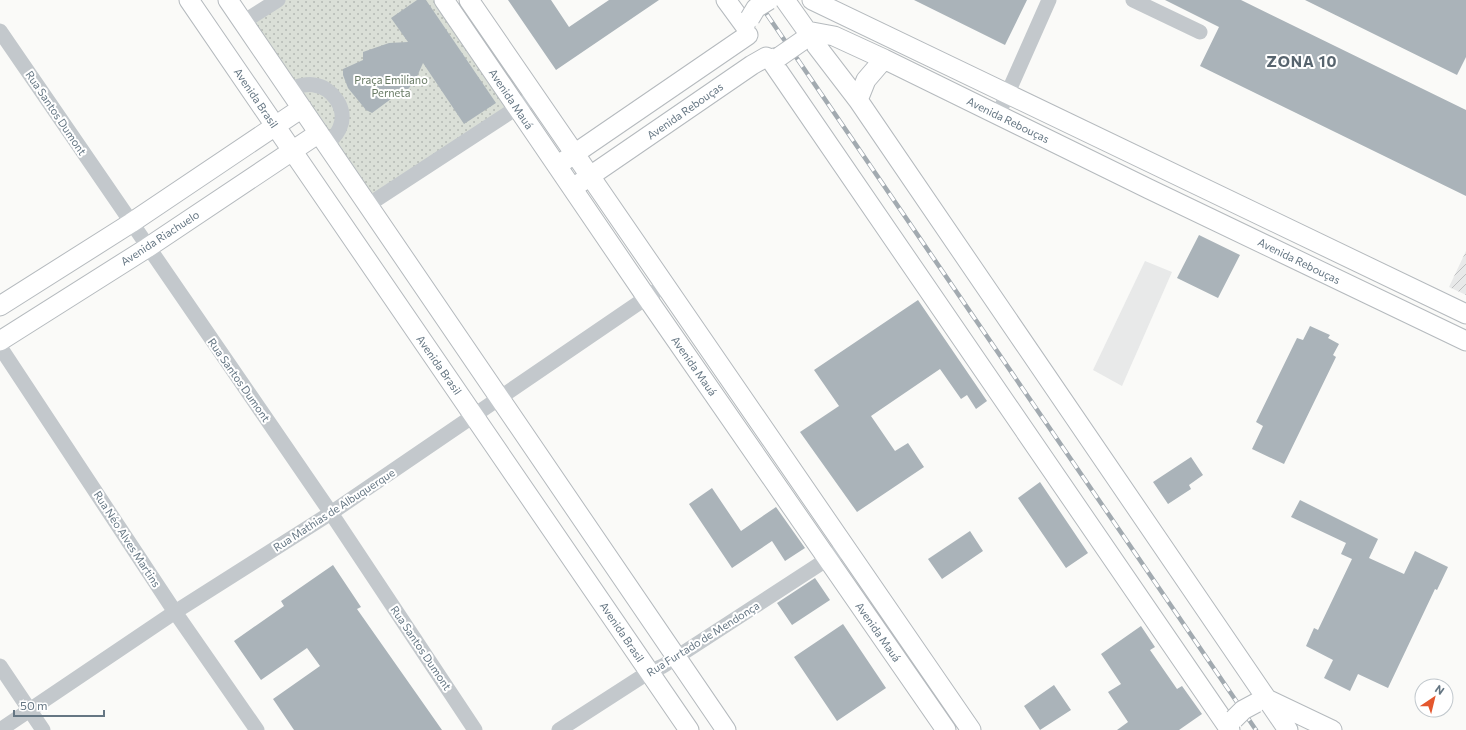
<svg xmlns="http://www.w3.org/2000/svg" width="1466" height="730" font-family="Commissioner,sans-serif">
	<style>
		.built { fill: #e8e9e9 }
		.industrial { fill: url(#industrial-furrows) }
		.park { fill: url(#park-dots) }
		.building { fill: #aab3b9 }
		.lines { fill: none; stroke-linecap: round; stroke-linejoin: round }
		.major-casing { stroke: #b5babe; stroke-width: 21 }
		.minor { stroke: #c3c8cc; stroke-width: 15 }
		.major { stroke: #fff; stroke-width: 19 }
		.rail-casing { stroke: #a2aab0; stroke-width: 4.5 }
		.rail { stroke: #fff; stroke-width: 3; stroke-dasharray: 9; stroke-linecap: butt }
		.major-bridge-casing { stroke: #b5babe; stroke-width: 21; stroke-linecap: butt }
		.major-bridge { stroke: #fff; stroke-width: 19 }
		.labels { text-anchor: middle; stroke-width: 4; stroke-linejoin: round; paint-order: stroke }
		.park-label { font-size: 11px; fill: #687a64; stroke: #fff }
		.street-label { font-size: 11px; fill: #657683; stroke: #fff }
		.district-label { font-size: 15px; font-weight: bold; letter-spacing: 1px; fill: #57646e; stroke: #fff }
	</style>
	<defs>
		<pattern id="industrial-furrows" width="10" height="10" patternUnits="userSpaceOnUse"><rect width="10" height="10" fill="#e8e9e9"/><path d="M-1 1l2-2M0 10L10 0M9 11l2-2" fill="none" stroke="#c0c1c2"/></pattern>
		<pattern id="park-dots" width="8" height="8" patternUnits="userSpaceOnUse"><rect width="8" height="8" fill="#dadfd7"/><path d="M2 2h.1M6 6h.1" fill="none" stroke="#b4b9b4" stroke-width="1.8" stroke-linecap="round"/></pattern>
	</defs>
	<rect width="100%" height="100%" fill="#fafaf8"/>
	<path class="built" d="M1145,261l27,11 -50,114 -29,-16z"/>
	<path class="industrial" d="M1466,251v44l-17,-8z"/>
	<path class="park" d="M278,0h166l73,107 -149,98 -125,-183z"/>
	<path class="building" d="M417,0h9l70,103 -32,21 -41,-61 -8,18 -13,15h-7l-23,17 -6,-3 -18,-22 -5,-13v-6l20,-9v-8l26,-9 19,-1 -17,-24z
		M508,0h43l18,27 40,-27h50l-103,70z
		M914,0h113l-22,45z
		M1165,0h76l225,110v86l-266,-130 19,-39z
		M1305,0h161v57l-9,18z
		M1199,235l41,20 -22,43 -41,-20z
		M918,300l69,101 -11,8 -9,-14 -6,4 -21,-30 -69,47 24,35 13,-8 16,24 -67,45 -57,-80 39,-26 -25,-36z
		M1310,326l20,9 -2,3 11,6 -6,11 3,2 -52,107 -32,-15 11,-23 -7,-4 41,-84 6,2z
		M1191,457l12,18 -14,10 2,4 -23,15 -15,-22z
		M1040,482l48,71 -22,15 -48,-70z
		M712,488l29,43 35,-24 29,41 -20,13 -13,-20 -40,27 -43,-64z
		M1300,500l78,39 -9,19 35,16 11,-23 33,16 -11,23 -2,-1 -47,99 -30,-14 -8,17 -26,-13 9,-18 -27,-14 8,-18 4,2 34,-71 -11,-5 5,-11 -55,-26z
		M970,531l13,20 -41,28 -14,-20z
		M333,565l28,42 -4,2 85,121h-148l-21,-31 47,-33 -13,-18 -46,32 -27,-39 50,-35 -3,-5z
		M815,578l15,22 -38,25 -15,-22z
		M843,624l43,64 -49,33 -43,-64z
		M1141,626l14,21 -5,3 27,39 5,-3 20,28 -23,16h-62l11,-8 -20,-30 13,-8 -20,-30z
		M1054,685l17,25 -31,20 -16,-24z"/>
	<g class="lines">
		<defs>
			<path id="major" d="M189,0l500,730
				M228,0l498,730
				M444,0l203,298 299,432
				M469,0l502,730
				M726,0l19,26
				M785,0l22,31
				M812,0l654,314
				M807,31l27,5 50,23 265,130 317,152
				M809,36l49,64 430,630
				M770,59l460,671
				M858,100l8,-20 18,-21
				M564,161l184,-126
				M580,183l172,-118 14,-8 4,2 9,-2
				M0,306l131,-83 171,-115
				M0,341l147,-93 172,-115
				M1269,700l63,30"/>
		</defs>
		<use href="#major" class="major-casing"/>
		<path class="minor" d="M1133,0l67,32
			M243,22l35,-22
			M0,31l331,482 144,217
			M289,89c8,-2 16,-6 25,-4 18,2 34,24 26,42 -2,7 -8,12 -13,17
			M998,115l51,-115
			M368,205l167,-109
			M0,347l175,265 82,118
			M0,666l43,64
			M0,730l175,-118 156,-99 334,-228
			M559,730l90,-58 14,-6 183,-119"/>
		<use href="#major" class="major"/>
		<defs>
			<path id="rail" d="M757,0l499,730"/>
		</defs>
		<use href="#rail" class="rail-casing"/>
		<use href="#rail" class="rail"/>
		<defs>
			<path id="major-bridge" d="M750,18l6,-10 13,-8
				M779,57l23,-16
				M1234,719l9,-9 13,-7"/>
		</defs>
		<use href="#major-bridge" class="major-bridge-casing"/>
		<use href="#major-bridge" class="major-bridge"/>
	</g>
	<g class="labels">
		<g class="park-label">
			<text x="391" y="84">Praça Emiliano<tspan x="391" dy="13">Perneta</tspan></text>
		</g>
		<g class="street-label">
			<text transform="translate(256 98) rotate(56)" y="4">Avenida Brasil</text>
			<text transform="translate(511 99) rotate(56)" y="4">Avenida Mauá</text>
			<text transform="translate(685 111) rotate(-35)" y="4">Avenida Rebouças</text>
			<text transform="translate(56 113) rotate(56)" y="4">Rua Santos Dumont</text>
			<text transform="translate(1008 120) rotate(26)" y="4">Avenida Rebouças</text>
			<text transform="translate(160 238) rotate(-33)" y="4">Avenida Riachuelo</text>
			<text transform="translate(1299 261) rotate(26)" y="4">Avenida Rebouças</text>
			<text transform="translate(439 365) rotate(55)" y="4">Avenida Brasil</text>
			<text transform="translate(694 366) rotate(55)" y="4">Avenida Mauá</text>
			<text transform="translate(239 380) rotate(55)" y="4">Rua Santos Dumont</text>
			<text transform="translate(334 510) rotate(-33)" y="4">Rua Mathias de Albuquerque</text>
			<text transform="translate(127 539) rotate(57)" y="4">Rua Néo Alves Martins</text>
			<text transform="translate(622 632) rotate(56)" y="4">Avenida Brasil</text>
			<text transform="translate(878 632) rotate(55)" y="4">Avenida Mauá</text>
			<text transform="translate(703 639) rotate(-32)" y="4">Rua Furtado de Mendonça</text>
			<text transform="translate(421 648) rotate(56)" y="4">Rua Santos Dumont</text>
		</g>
		<g class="district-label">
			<text x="1302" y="67">ZONA 10</text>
		</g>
	</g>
	<g transform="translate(1434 698) rotate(35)"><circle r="19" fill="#ffffff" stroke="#c1c8cd"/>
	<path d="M0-3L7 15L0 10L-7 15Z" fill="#e4572e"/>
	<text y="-6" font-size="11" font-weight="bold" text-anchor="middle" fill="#657683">N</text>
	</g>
	<path d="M14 710v6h90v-6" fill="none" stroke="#657683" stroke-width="2"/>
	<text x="20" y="710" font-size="12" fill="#657683" stroke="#ffffff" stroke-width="3" paint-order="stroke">50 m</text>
</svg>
